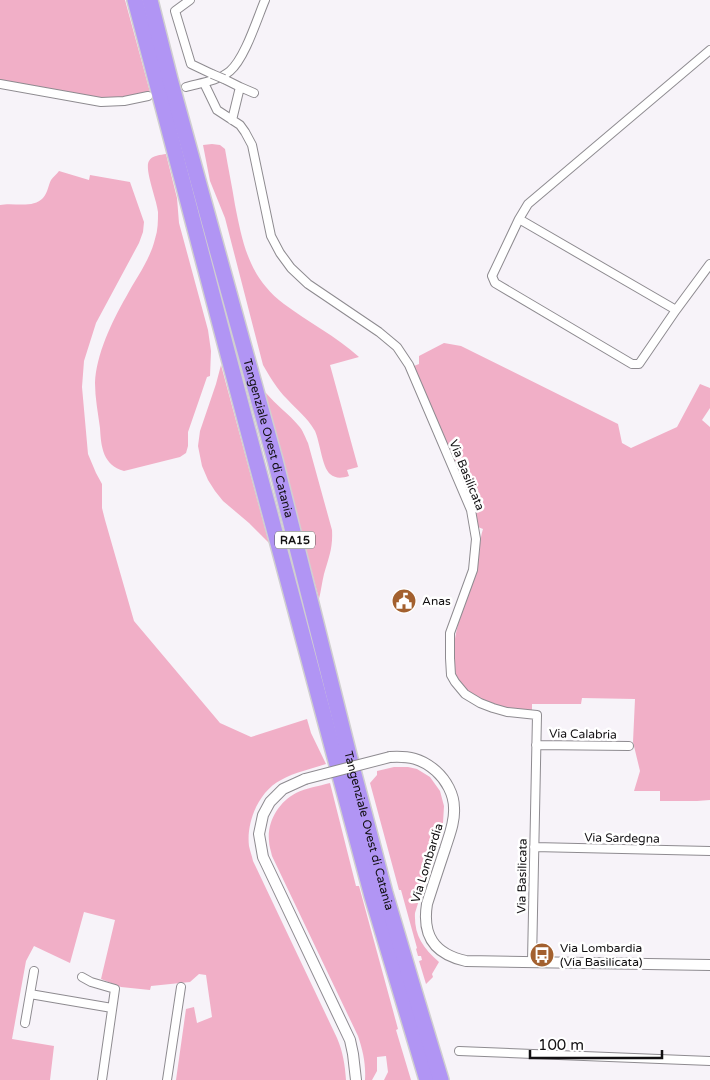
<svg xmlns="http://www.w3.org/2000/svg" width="710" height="1080" font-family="'Varela Round',sans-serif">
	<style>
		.grass { fill: #f1afc7 }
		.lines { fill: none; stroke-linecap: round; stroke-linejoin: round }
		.minor-casing { stroke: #8e8b90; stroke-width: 10 }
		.tertiary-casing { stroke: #8e8b90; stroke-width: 12 }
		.motorway-casing { stroke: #d0cfd0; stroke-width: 18 }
		.minor { stroke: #fff; stroke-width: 8 }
		.tertiary { stroke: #fff; stroke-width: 10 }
		.motorway { stroke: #b195f4; stroke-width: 15 }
		.minor-bridge-casing { stroke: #8e8b90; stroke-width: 10; stroke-linecap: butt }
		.tertiary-bridge-casing { stroke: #8e8b90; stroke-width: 12; stroke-linecap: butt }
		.minor-bridge { stroke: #fff; stroke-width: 8 }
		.tertiary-bridge { stroke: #fff; stroke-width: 10 }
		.labels { text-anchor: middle; stroke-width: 5; stroke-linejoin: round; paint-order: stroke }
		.shield { fill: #fff; stroke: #595859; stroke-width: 1 }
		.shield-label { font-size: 11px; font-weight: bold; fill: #121012 }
		.street-label { font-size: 12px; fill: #121012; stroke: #fff }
		.poi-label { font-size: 12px; fill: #121012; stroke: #fff; text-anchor: start }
	</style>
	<rect width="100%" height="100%" fill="#f7f3f9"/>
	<path class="grass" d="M0,0h125l25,92 -38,7 -25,-2 -87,-16z
		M212,144l8,1 5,4c3,18 7,37 10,56 8,40 14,72 49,99 24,18 52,32 75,53l-29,8 28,102 -11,3 2,6c-7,2 -13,3 -19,-2 -8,-7 -10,-32 -15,-43 -9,-15 -17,-20 -28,-32 -10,-10 -17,-22 -24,-34l-38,-147 -15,-37 -7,-36z
		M166,154l11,44 2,25 29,107 3,21 -1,25 -3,1 -19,55v14l-2,7 -6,4 -56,14c-21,-6 -23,-24 -24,-43 -2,-15 -5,-30 -5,-45 1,-28 17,-62 31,-86 10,-19 24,-37 29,-58 3,-9 3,-18 3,-27 -1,-12 -14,-43 -9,-51 3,-6 12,-6 17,-7z
		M59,171l30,9 1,-5 40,7 14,40 -1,10 -4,11 -43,80 -12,38 -2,26 6,67 8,19 6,11v24l3,12 29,101 86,102 31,14 56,-18 4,14 15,31c-15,5 -31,8 -45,16 -22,11 -35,42 -32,66 1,5 3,10 4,15l84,177c6,14 8,27 9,42h-170l10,-71 8,-2 3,16 15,-6 -6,-42 -7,-1 -9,8 -39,4 -1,4 -29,-3 -20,-8 14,-59 -31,-8 -14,51 -36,-17 -8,15 -14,78 42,7 -4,34h-50v-875c13,-3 33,4 43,-7 5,-6 5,-12 8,-18 2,-3 6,-6 8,-9z
		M444,343l17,3 157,78 4,19 9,5 46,-21 23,-43 10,4v20l-8,12 8,7v373l-13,1h-37v-10h-26l6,-20 -7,-29 2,-43 -53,-1 -1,6h-49v7c-21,-2 -49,-6 -66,-20 -18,-16 -13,-49 -7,-70 5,-18 13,-36 18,-54 3,-13 2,-26 6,-38l-5,-2 -4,-21 -60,-140 5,-2v-8z
		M221,365l48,178 -20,-20 -26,-22 -8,-10 -7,-11 -6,-14 -4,-20 2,-15 16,-47z
		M266,393c10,12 23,21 32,32 5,5 7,12 10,18l24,87c1,18 -3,27 -8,44 -2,8 -3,17 -5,25l-52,-194z
		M394,767h14l9,2 13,8 10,14 4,15 -1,17 -28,90c-1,22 7,34 24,49l-7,12 1,3 -7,7 -7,-23 3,-1 -1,-4h-3l-2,-7 1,-1 -16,-58h-2l-29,-107 7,-8v-4z
		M330,783l26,103h3l39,143 -2,1 15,50h-27l4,-8 -2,-16 -9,1v14l-5,9h-7c1,-16 -2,-29 -7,-44l-86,-180c-1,-5 -3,-10 -3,-15 -2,-20 10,-39 27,-48 10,-5 23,-7 34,-10z"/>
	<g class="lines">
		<defs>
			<path id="minor" d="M190,0l-15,11 16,53 21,10
				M710,50l-182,154 -9,15 -27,57 3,7 137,81h7l37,-54 34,-46
				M224,79l16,8 -8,33
				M204,83l13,27 23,15 5,7 7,13 19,91 9,17 11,15 17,16 71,48 18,15 12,18 62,145 5,29 -3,31 -23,63v25l1,17 4,7 10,12 15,9 13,5 14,4 30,3 -5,246
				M0,84l101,18 23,-1 24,-5
				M186,87c14,-4 32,-6 44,-16 15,-13 27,-52 35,-71
				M240,87l14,6
				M519,219l157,91
				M536,745l93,1
				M534,847l176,4
				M82,977l9,5 24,7 -13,91
				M30,994l82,14
				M25,1023l9,-52
				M459,1051l251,10
				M167,1080l14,-93"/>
			<path id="tertiary" d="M390,757c19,-1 31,1 46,14 10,9 18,23 18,37 1,14 -5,28 -9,41 -6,18 -12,36 -18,55 -5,31 7,50 39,57l244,4
				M305,779l-22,10 -13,13 -7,13 -4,19 4,23 87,183 3,14 3,26"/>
			<g id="motorway">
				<path d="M135,0l122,465 115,431 55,184"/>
				<path id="s1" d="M150,0l20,79 105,381 74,295 36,138 27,91 29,96"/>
			</g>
		</defs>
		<use href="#minor" class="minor-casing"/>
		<use href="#tertiary" class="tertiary-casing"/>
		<use href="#motorway" class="motorway-casing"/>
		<use href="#minor" class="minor"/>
		<use href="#tertiary" class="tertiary"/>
		<use href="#motorway" class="motorway"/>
		<defs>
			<path id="minor-bridge" d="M212,74l12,5"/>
			<path id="tertiary-bridge" d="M305,779l85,-22"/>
		</defs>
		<use href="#minor-bridge" class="minor-bridge-casing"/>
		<use href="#tertiary-bridge" class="tertiary-bridge-casing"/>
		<use href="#minor-bridge" class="minor-bridge"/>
		<use href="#tertiary-bridge" class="tertiary-bridge"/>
	</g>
	<defs>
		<symbol id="civic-disc" viewBox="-11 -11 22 22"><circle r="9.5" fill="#a3602f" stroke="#fff"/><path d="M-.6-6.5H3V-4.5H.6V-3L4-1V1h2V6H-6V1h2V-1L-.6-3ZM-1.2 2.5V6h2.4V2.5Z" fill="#fff"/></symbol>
		<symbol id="bus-disc" viewBox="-11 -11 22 22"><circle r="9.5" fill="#a3602f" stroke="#fff"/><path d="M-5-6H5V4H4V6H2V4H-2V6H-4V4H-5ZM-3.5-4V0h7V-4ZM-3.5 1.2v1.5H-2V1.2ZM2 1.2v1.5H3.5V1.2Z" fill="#fff"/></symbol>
	</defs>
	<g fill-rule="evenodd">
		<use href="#civic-disc" x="390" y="587" width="28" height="28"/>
		<use href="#bus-disc" x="528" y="941" width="28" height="28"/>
	</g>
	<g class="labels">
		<rect class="shield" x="275" y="531.5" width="40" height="17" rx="4"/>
		<g class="shield-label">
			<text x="295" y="544">RA15</text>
		</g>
		<g class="street-label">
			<text dy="4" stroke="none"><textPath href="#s1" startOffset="454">Tangenziale Ovest di Catania</textPath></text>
			<text transform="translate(467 475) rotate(68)" y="4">Via Basilicata</text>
			<text transform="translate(583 734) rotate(1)" y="4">Via Calabria</text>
			<text dy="4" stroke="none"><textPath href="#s1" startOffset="859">Tangenziale Ovest di Catania</textPath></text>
			<text transform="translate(622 838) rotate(1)" y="4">Via Sardegna</text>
			<text transform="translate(427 863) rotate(-73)" y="4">Via Lombardia</text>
			<text transform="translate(522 876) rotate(-89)" y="4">Via Basilicata</text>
		</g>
		<g class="poi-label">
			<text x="422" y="605">Anas</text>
			<text x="560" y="952">Via Lombardia<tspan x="560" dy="14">(Via Basilicata)</tspan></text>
		</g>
	</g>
	<path d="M530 1050v8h132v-8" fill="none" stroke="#121012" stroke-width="2.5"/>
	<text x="538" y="1050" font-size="15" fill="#121012" stroke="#ffffff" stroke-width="4" paint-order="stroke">100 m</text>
</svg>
